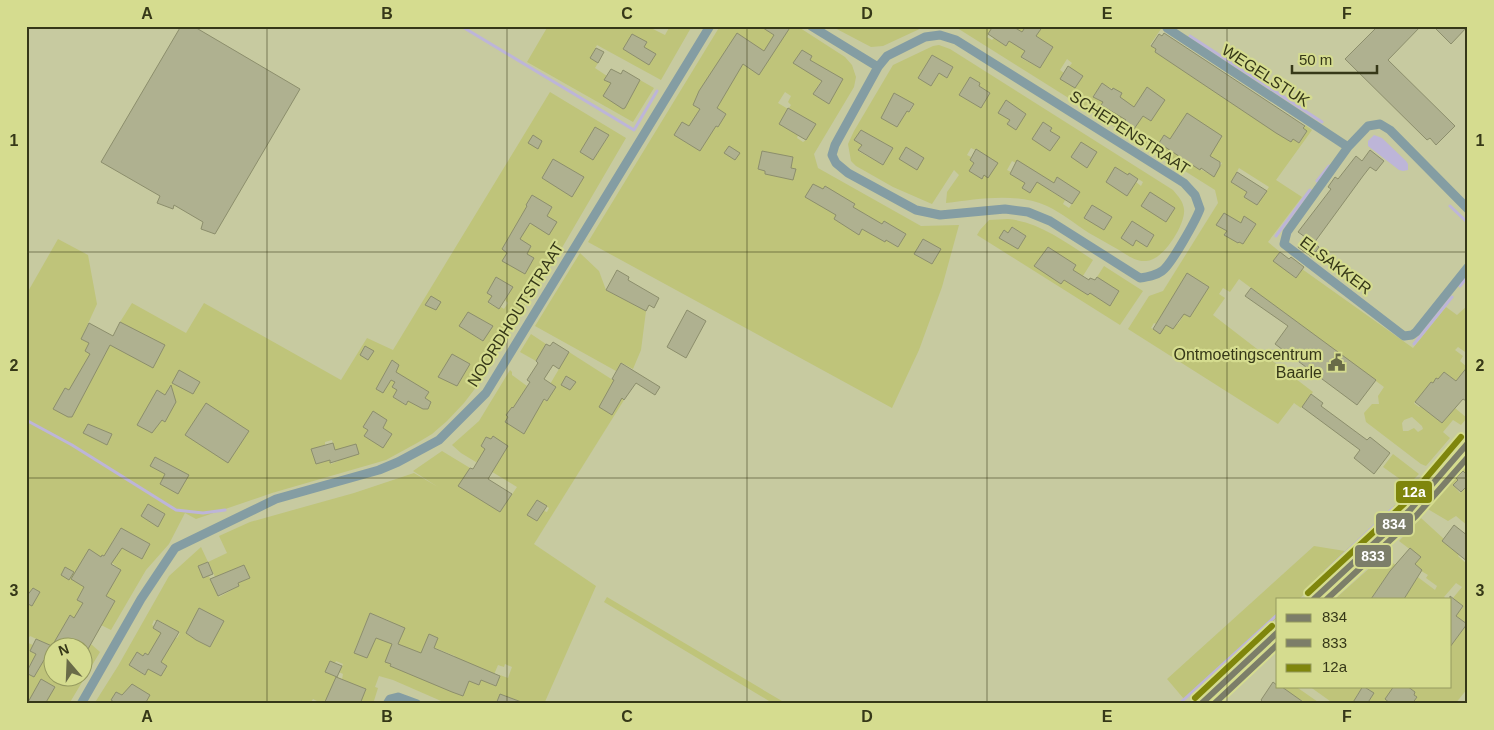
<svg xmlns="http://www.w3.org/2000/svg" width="1494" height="730" font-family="Arial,sans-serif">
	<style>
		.green { fill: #bfc47a; fill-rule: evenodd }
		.water { fill: #bdb5d8 }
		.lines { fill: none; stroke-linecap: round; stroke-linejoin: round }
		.stream { stroke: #bdb5d8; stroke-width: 3 }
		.building { fill: #afb190; stroke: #8c8e6c }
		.street { stroke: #849da3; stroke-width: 9 }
		.secondary { stroke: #7c9796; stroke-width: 12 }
		.bus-1-casing { stroke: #d5dc8f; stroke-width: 10 }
		.bus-2-casing { stroke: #d5dc8f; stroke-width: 10 }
		.bus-3-casing { stroke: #d5dc8f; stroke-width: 10 }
		.bus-1 { stroke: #7c7e69; stroke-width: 6 }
		.bus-2 { stroke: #7c7e69; stroke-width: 6 }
		.bus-3 { stroke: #7f860c; stroke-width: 6 }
		.grid { fill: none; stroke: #363818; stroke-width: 1; stroke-opacity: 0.55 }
		.labels { text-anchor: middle; stroke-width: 4.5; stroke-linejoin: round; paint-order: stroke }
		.street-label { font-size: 16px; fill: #363818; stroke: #d5dc8f }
		.poi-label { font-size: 16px; fill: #363818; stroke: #d5dc8f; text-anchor: end }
		.line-badge { stroke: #d5dc8f; stroke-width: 2 }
		.badge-label { font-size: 14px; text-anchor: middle; font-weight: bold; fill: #fff }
		.neatline { fill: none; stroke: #363818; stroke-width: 2 }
		.grid-label { font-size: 16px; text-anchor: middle; font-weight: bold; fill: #363818 }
	</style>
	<rect width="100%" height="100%" fill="#c7caa0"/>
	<path class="green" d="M548,26h103v2l14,7 5,-9h22l-31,54 -64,-35 -7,13 8,5 -3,5 12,8 -2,4 6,3 -7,13 19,13 2,-1 15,-28 14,8 -21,34 -106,-60zM632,34l15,8 -3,5 12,7 -7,11 -26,-16z
		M720,26h41l13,9 -1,3 7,4 9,-13 -5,-3h13l48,31 7,8 4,12 -2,10 -40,67 4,14 103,58 38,-1 -17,62 -23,63 -27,58 -304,-166zM828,70l14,9 -13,25 -16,-10zM785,92l6,4 -3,6 3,3 -2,3 26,16 -9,16 -3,2 -6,-4 1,-3 -19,-11 9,-15 -10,-6zM699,96l27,18 -8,13h-3l-18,-13 3,-5 -7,-4zM682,122l26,16 -8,13 -26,-16zM762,151l31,7 -2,10 4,1 -2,11 -28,-6v-3l-7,-2zM846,199l9,5 -2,4 16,8 -10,18 -25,-15zM884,221l22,13 -8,13 -12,-7zM923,239l18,10 -9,15 -18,-10z
		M831,26h57l2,3 6,-3h30l-43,20 -12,1z
		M954,26h39l-6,11 5,3 2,-2 12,8 3,-5 5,3 -2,-18h151l-13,19 6,4 -1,3 136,90 2,-3 6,4 8,-12 -4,-2 2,-4 7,5 -36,50 26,17 -34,45 12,10 -6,9 21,17 7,-9 111,79 33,-41 11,8 11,-10v49l-10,-7 -3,3 8,6 -3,5 7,6 -11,14 -12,-9 -6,7 -2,-1 -3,5 -2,-1 -17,21 5,4 1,-1 22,17 13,-15 12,10 -6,7 -8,-5 -10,12 7,6 -24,28 -5,-2 -55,-42 -2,-9 8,-9h7l-1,-8 6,-9 -145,-108 -9,13 -7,-4 -4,6 6,4 -12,17 100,77 -12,16 -7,-5 -16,21 -150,-95 21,-33 14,-5 55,-88 -3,-13zM1053,47l-13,21 -19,-10 6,-10zM1067,59l5,4 -3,4 14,9 -8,12 -14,-9 3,-6 -4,-3zM1102,84l20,9 -2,4 -17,5 -10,-6zM1139,100l18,11 -6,10 -8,-5 -9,13 -10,-7zM1164,135l8,5 9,17 -22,-14zM1210,156l12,7 -8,13 -20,-10zM1239,168l30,19 -12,18 -13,-8 3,-5 -16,-10zM1224,213l17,10 4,-6 11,7 -4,7 -5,-3 -9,15 -13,-8 2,-4 -10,-7zM1187,273l22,14 -9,14 -21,-15zM1172,299l10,19 -4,6 -12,1 -6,8 -9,-5 3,-5 2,1zM1412,417l10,9 1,3 -5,3 -4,-4 -6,3h-5l-1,-8 2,-3z
		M939,45l11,4 223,141c5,6 10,11 11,19 2,15 -21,52 -38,52 -10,1 -19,-6 -27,-11 -10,-6 -20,-11 -30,-17 -14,-9 -27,-20 -42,-27 -31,-14 -69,-7 -101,-3l1,-11 12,-17 -5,-5 -22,34 -39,-17 -37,-21 -5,-5 -3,-17 6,-13 39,-66 40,-19zM932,55l21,12 -6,11 -8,-5 -8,13 -13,-8zM970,77l10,6 -1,3 11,7 -9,15 -22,-13zM895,93l19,12 -4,7 -3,-1 -10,16 -15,-9zM1043,122l9,6 -2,3 10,6 -10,13zM861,130l32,18 -10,17 -25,-14 4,-6 -8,-5zM1081,142l6,25 -16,-10zM971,148l15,7 6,8 -10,16 -13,-8 5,-8 -4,-3 1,-3 -4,-2zM1012,161l4,2 2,-2 23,14 -11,17 -5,-9 -15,-9 1,-2 -4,-2zM1115,168l13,7 1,-2 14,9 -2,4 -5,-4 -9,13 -21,-13zM1057,178l23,14 -11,16 -6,-4 2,-4 -16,-10zM1092,205l20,12 -8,13 -20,-13zM1132,222l22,13 -7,12 -11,-7 -3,5z
		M550,92l76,46 -70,120 -26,38 -50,86 -16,21 -17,18 -15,13 -15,9 -31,17 -114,33 -76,26 -11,-6 -16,31 -23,26 -35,60 -10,-5 -3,7 -29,-16 -9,17 28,16 3,-5 9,8 -31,52h-43v-31l8,4 6,-9 -9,-5 -5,8v-68l6,3 8,-14 -7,-4 -7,9v-302l32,-56 30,16 9,49 -16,35 8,4 5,32 13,-24 2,-7 44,23 12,-21 -45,-24 12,-19 54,30 18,-30 137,77 26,-42 26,12zM595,127l14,9 -16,24 -13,-8zM553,159l31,18 -12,20 -30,-19zM532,195l20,12 -6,11 -17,7 -2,-19 -1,-1zM511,234l20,12 -4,8 7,4 -4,7 -3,-2 -2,2 3,3 -3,6 -8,-5 1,-2 -11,-14 -5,-4zM496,277l17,10 -8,13 3,3 -4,6 -3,-2 -2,2 -11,-6 4,-7 -5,-3zM468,312l25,14 -11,15 -22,-15zM405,378l24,14 -4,6 5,3 -2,8h-5l-15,-8 -3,4 -12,-8zM373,412l14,9 -4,7 -19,8 4,-6 -5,-3zM332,440l6,21 -7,3 -1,-4 -14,4 -5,-15 14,-4v-3zM155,457l33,18 -10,19 -18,-10 5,-10 -14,-8zM148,504l17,10 -7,12 -17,-10zM120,529l30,15 -9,15 -29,-17zM89,550l12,7 1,-2 19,15 -7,12zM86,584l29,17 -4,7 -29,-3 1,-2 -6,-4zM30,636l24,11 28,1v30h-30v-13l-22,-14 3,-6 -7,-3z
		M1008,219c32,3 59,24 85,41l-17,27 12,8 2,-2 20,13 9,-14 -22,-15 7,-11 39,25 -23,34 -143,-90 3,-5 9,-10zM1013,227l13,9 -8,13 -19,-11 9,-5zM1048,247l28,18 -9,15 -29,-18z
		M580,253l19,18 7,19 40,21 -5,39 -8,19 -11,-6 -6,8 -81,-45z
		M531,334l15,10 -10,17 -16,-9z
		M569,352l61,39 -4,5 -8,-4 1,10 3,-4 2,2 -90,144 62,42 -52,118h-22v-2l-22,-8 -4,10h-48l-55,-24 -14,-4 -4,11 3,1 -5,16h-50l-10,-5 -3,5h-165l-29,-12 -5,8 10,4h-27l24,-38 51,-90 32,-29 7,15 19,-9 -8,-17 31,-14 104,-29 60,-20 24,14 -25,-16 29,-20 28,17 -11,18 41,26 17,-25 -56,-34 -9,-8 27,-24 31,-51 2,2v3l15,11 -5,9 25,6 4,-6 -5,-4zM512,407l20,13 -8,14 -19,-12 3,-5 -1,-2zM486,437l5,2 2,-2 15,9 -13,21 -10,-18 -4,-3zM537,500l12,8 -2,4 -3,-1 -7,10 -9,-6zM208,562l7,15 29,-12 6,13 -12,5 1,3 -20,11 -10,-21 -6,2 -5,-12zM199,608l24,13h-30zM370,613l20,8 -14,17 -9,20 -13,-6zM154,620l3,2 1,-2 22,13 -3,5 -2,-1 -20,6 7,-10 -9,-5 1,-2 -2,-1zM189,629l25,11 -4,7 -14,-7 -9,-6zM433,647l22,9 -6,15zM137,652l6,4 2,-3 22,13 -6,10 -13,-7 -4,6 -15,-10zM330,661l5,2 1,-2 7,3 -4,8 4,2 -1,5 -16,-7zM465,662l4,19 -6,15 -10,-4zM505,664l7,3 -4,11 -8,-3 -4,11 -6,-2 8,-19 6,2zM336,677l30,13 -6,12 -32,-5z
		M1393,454l26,20 -14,14h-5l4,-6 -21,-15z
		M1468,464v12l-6,-5 -6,7 2,2 -5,5 7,8 8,-8v-6v47l-12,-10 -8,5 -22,-13z
		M1395,505l3,5 -99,89h-21v18l-94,82 -17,-20 147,-133 31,5z
		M1421,518l23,21 -2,2 17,14 -1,1 10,9v123l-13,16h-43l3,-12 -8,-6h-3h46v-39l16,-23 -16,-12v-10l10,8 3,-3 -10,-9 9,-11 -6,-4 -12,14 2,2h-42l-14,-28 -19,28h-36l48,-43 25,18 3,-2 24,18 2,-4 -11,-8 2,-3 -15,-9 7,-9 -21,-16z
		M607,597l180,107h-13l-170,-102z
		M1279,686h16l26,18h-21l2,-3z
		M1309,686h54l-6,9 -4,9h-25l2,-3z
		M1365,686h29l-3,18h-24l7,-11z"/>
	<path class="water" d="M1374,135l8,3 24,23 2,3v6l-5,1 -4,-1 -31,-24v-5z"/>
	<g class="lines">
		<path class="stream" d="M461,26l173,104 23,-39
			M1190,36l132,86
			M1317,181l12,-15
			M1450,206l18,17
			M1276,236l34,-46
			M1460,286l8,-10
			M1414,344l38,-47
			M26,420l46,25 104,65 27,3 22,-3
			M1326,571l67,-63
			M1179,704l99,-90"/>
	</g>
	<path class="building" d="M181,26h12l107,63 -85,145 -14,-5 2,-7 -29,-17 -1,4 -16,-6 3,-7 -59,-34z
		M760,26h31l-32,49 -16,-11 -26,44 9,6 -8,13 -2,-1 -16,25 -26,-16 8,-13 7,4 11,-17 -7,-4 6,-14 38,-58 27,18 10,-16z
		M993,26h19l10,6 4,-6h17l-7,10 17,11 -13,21 -19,-11 4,-6 -16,-10 -3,5 -18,-12z
		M1378,26h43l-33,34 67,66 -19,19 -6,-7 -3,2 -82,-81z
		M1433,26h35l-17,18z
		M1164,33l141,93 -2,2 4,3 -8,12 -6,-4 -2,3 -15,-9 -121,-81 1,-3 -5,-3 8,-12 3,2z
		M632,34l15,8 -3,5 12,7 -7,11 -26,-16z
		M596,48l8,4 -6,11 -8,-5z
		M802,50l10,6 -2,4 33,19 -14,25 -16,-10 9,-13 -29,-18z
		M932,55l21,12 -6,11 -8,-5 -8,13 -13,-8z
		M1068,66l15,10 -8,12 -15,-9z
		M611,69l10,5 2,-4 17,10 -15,28 -2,1 -20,-13 8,-13 -7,-3z
		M970,77l10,6 -1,3 11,7 -9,15 -22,-13z
		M1102,83l10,7 1,-2 9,5 -2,4 14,10 13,-20 18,13 -14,21 -8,-5 -9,13 -10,-7 2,-2 -25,-15 2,-3 -10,-5z
		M894,93l20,11 -5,8 -2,-1 -10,16 -16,-9z
		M1006,100l20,14 -10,16 -9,-6 3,-4 -12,-7z
		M788,108l28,16 -10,16 -27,-16z
		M1187,113l35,23 -12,20 10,6v4l-6,11 -13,-9 -1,2 -41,-27 5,-8 6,4z
		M1043,122l9,6 -2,3 10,6 -10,14 -18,-12z
		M595,127l14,8 -16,25 -13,-8z
		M861,130l32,18 -10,17 -25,-15 4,-5 -8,-5z
		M533,135l9,6 -4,8 -10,-6z
		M1081,142l16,10 -10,16 -16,-11z
		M729,146l11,7 -5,7 -11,-7z
		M906,147l18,11 -7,12 -18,-11z
		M976,149l22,14 -10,15 -4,-3 -2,4 -13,-8 5,-8 -4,-3z
		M1370,150l14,11 -8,10 -6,-4 -7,9 -49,67 5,4 -7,10 -14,-10 7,-10 -7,-5 33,-43 -3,-2 7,-10 3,2 18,-23 6,5z
		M762,151l31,6 -2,11 5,1 -3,11 -28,-6v-3l-7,-2z
		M553,159l31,18 -12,20 -30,-19z
		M1017,160l37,23 3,-6 23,15 -8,12 -35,-22 -7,11 -8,-5 3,-5 -15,-9z
		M1115,167l13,8 1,-2 9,6 -11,17 -21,-14z
		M1237,172l30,19 -10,14 -13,-8 3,-5 -16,-10z
		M813,184l10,5 2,-3 30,18 -2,3 29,17 2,-3 22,13 -8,13 -12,-7 -1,2 -23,-13 -3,6 -25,-16 2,-4 -31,-18z
		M1150,192l25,16 -9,14 -25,-16z
		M532,195l20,12 -5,9 10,6 -8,13 -19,-12 -10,16 11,7 -4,8 7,4 -9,16 -23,-13 5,-8 -5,-4 25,-43 -1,-1z
		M1092,205l20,12 -8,13 -20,-12z
		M1224,213l17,10 3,-7 12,8 -13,20 -4,-2 -1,1 -14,-8 3,-4 -11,-6z
		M1132,221l22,14 -7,12 -11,-7 -3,6 -12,-8z
		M1012,227l14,9 -8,13 -19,-11 5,-8 4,3z
		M923,239l18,10 -9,15 -18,-10z
		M1048,247l28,18 -3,5 16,10 1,-2 5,2 2,-3 22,14 -9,15 -20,-13 -2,2 -24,-15 -3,4 -27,-18z
		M1280,252l9,7 2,-2 13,10 -8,11 -23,-17z
		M617,270l12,7 -1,3 31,18 -5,10 -5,-3 -3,6 -40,-21z
		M1187,273l22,14 -19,30 -6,-3 -11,15 -7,-4 -6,9 -7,-5z
		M496,277l17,10 -14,22 -11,-7 4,-6 -5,-3z
		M1251,288l125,92 -19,25 -82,-61 13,-18 -43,-30z
		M431,296l10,6 -5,8 -11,-5z
		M687,310l19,11 -20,37 -19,-11z
		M468,312l25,14 -10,15 -24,-15z
		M120,322l45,23 -12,23 -43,-23 -38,72h-4l-15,-8 12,-21 4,2 21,-36 -5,-3 4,-8 -8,-4 8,-16 24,13z
		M553,342l16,10 -10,17 -6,-4 -9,14 12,8 -9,14 -3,-2 -20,35 -19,-12 3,-5 -2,-2 6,-8 1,1 17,-26 -3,-2 11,-17 -2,-2 10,-17 4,2z
		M365,346l9,5 -6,9 -8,-5z
		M452,354l18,10 -13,22 -19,-9z
		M392,360l7,5 -3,7 33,20 -4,6 6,4 -3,7h-5l-15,-8 -2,4 -13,-8 4,-7 -5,-3 3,-5 -4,-2 -8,13 -7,-4z
		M621,363l39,24 -5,8 -19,-12 -12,17 -2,-2 -10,17 -13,-8 15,-27 -2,-1z
		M1468,366v36l-5,-3 -21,24 -27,-21 16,-20 2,1 3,-5 2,1 6,-7 12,9z
		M179,370l21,12 -7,12 -21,-11z
		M566,376l10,6 -6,8 -9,-5z
		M171,385l5,17 -11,20 -3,-2 -10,13 -15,-8 20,-35 8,5z
		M1311,394l12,9 -2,3 46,34 3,-3 20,16 -16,21 -20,-16 6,-8 -58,-43z
		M206,403l43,28 -21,32 -43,-28z
		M373,411l14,9 -4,8 9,6 -9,14 -19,-12 4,-6 -5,-3z
		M88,424l24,10 -5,11 -24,-12z
		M493,436l15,10 -20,33 24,15 -12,18 -42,-26 12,-18 3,1 12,-20 -4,-3 5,-9 5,2z
		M333,443l2,7 21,-6 3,10 -29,9v-3l-14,4 -5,-15z
		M155,457l34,18 -11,19 -18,-10 5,-10 -15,-8z
		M1468,469v19l-2,-1 -5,5 -8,-7 5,-5 -2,-2 7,-7 2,2z
		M537,500l10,6 -10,15 -10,-6z
		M148,504l17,10 -7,13 -17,-11z
		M1454,525l14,11v26l-26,-21z
		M121,528l29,16 -8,15 -20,-11 -11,16 10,6 -15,26 9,5 -27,48 -3,-1h-33v17l-8,-5 -10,17 -8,-4 10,-19 -6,-3 6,-12 16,7 18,-31 4,3 9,-15 -6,-3 7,-13 -13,-8 18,-30 12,8 1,-2 2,1z
		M1410,548l11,9 -6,7 7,6 -18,29h-33l19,-28z
		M208,562l5,12 -10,4 -5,-12z
		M244,565l6,13 -12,5 1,3 -21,10 -8,-17z
		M65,567l9,5 -5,8 -8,-5z
		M33,588l7,4 -8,14 -6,-3v-6z
		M1450,596l13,10 -7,10 11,8 -17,23z
		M199,608l25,13 -14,26 -14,-7 -10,-7z
		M370,613l35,15 -7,16 23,9 8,-19 9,4 -4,10 66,28 -4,10 -15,-6 -2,5 -10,-4 -6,15 -11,-4 -62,-26 1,-2 -6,-2 7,-18 -16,-6 -9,20 -13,-5z
		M157,620l22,12 -18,30 6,4 -6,10 -13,-7 -3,6 -16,-10 8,-13 6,4 2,-3 3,2 13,-22 -8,-5z
		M330,661l12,5 -5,11 -12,-5z
		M336,677l30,12 -6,15h-36z
		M41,679l14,8 -10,17h-18z
		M1273,682l5,4 4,1 24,17h-41l-4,-4z
		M132,684l18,11 -5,9h-33l2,-2 -3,-2 5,-8 6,3z
		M1363,686l11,7 -7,11h-15z
		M1394,686h13l8,6 -1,3 3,2 -5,7h-21l-6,-5z
		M500,694l24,9v1h-28z"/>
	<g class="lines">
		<path class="street" d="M811,26l67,41 9,-11 38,-19 15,-2 16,5 228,143 11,12 5,14c-4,11 -29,56 -38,62 -7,5 -14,6 -22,7l-90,-57 -22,-9 -23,-3 -65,6 -24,-5 -68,-37 -12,-10 -4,-8 3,-10 43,-78
			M1167,28l181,119
			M1468,209l-78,-79 -10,-6 -12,2 -20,21 -61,85 -3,12 120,92 8,-1 4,-3 52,-65
			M81,704l60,-105 34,-51 101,-49 103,-29 19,-8 41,-22 47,-47 224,-367
			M387,704l3,-5 8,-2 19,7"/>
		<path class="secondary" d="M1314,599l96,-89 58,-67
			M1201,704l77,-72"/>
		<defs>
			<path id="bus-1" d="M1314,599l96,-89 58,-67
				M1201,704l77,-72"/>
			<path id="bus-2" d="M1327,599l89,-83 52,-59
				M1214,704l64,-60"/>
			<path id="bus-3" d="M1308,593l96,-89 57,-67
				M1195,698l77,-72"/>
		</defs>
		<use href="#bus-1" class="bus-1-casing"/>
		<use href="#bus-2" class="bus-2-casing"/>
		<use href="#bus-3" class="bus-3-casing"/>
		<use href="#bus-1" class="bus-1"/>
		<use href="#bus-2" class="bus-2"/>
		<use href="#bus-3" class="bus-3"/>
	</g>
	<path class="grid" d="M267,26v678M507,26v678M747,26v678M987,26v678M1227,26v678M26,252h1442M26,478h1442"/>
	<defs>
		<symbol id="civic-bare" viewBox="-9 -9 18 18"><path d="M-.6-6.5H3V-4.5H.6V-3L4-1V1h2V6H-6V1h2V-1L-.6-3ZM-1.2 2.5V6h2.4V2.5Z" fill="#696b48" stroke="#d5dc8f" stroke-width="2.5" paint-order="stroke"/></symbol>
	</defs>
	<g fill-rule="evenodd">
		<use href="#civic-bare" x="1324" y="350" width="25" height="25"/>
	</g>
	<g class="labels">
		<g class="street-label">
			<text transform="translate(1266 75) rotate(33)" y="6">WEGELSTUK</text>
			<text transform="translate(1130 132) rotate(33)" y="6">SCHEPENSTRAAT</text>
			<text transform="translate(1336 265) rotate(37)" y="6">ELSAKKER</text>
			<text transform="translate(515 314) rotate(-58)" y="6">NOORDHOUTSTRAAT</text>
		</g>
		<g class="poi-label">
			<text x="1322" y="360">Ontmoetingscentrum<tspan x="1322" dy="18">Baarle</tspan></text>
		</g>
	</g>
	<g class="line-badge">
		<rect x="1395" y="480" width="38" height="24" rx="5" fill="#7f860c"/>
		<rect x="1375" y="512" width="39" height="24" rx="5" fill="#7c7e69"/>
		<rect x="1354" y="544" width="38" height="24" rx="5" fill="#7c7e69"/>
	</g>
	<g class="badge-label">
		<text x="1414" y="497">12a</text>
		<text x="1394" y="529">834</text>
		<text x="1373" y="561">833</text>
	</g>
	<rect width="1494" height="730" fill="none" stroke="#d5dc8f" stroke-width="55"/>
	<rect x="1276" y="598" width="175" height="90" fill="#d5dc8f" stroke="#959a5f"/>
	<rect x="1286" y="614" width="25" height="8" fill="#7c7e69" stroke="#959a5f"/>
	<text x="1322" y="622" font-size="15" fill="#363818">834</text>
	<rect x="1286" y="639" width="25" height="8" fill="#7c7e69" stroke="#959a5f"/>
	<text x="1322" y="648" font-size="15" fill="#363818">833</text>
	<rect x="1286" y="664" width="25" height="8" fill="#7f860c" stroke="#959a5f"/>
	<text x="1322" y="672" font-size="15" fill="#363818">12a</text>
	<g transform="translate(68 662) rotate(341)"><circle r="24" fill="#d5dc8f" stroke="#959a5f"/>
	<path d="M0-4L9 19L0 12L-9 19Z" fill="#696b48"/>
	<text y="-8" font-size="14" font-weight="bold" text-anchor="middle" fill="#363818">N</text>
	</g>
	<path d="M1292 65v8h85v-8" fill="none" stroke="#363818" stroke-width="2.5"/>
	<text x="1299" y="65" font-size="15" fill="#363818" stroke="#d5dc8f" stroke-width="4" paint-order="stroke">50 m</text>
	<rect x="28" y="28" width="1438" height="674" class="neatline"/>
	<g class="grid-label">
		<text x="147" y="19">A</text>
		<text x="387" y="19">B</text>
		<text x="627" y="19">C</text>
		<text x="867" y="19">D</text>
		<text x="1107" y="19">E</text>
		<text x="1347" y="19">F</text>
		<text x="14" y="146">1</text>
		<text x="1480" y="146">1</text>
		<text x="14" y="371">2</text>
		<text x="1480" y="371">2</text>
		<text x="14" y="596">3</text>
		<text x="1480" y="596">3</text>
		<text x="147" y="722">A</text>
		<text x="387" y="722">B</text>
		<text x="627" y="722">C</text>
		<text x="867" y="722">D</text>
		<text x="1107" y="722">E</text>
		<text x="1347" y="722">F</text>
	</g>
</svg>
